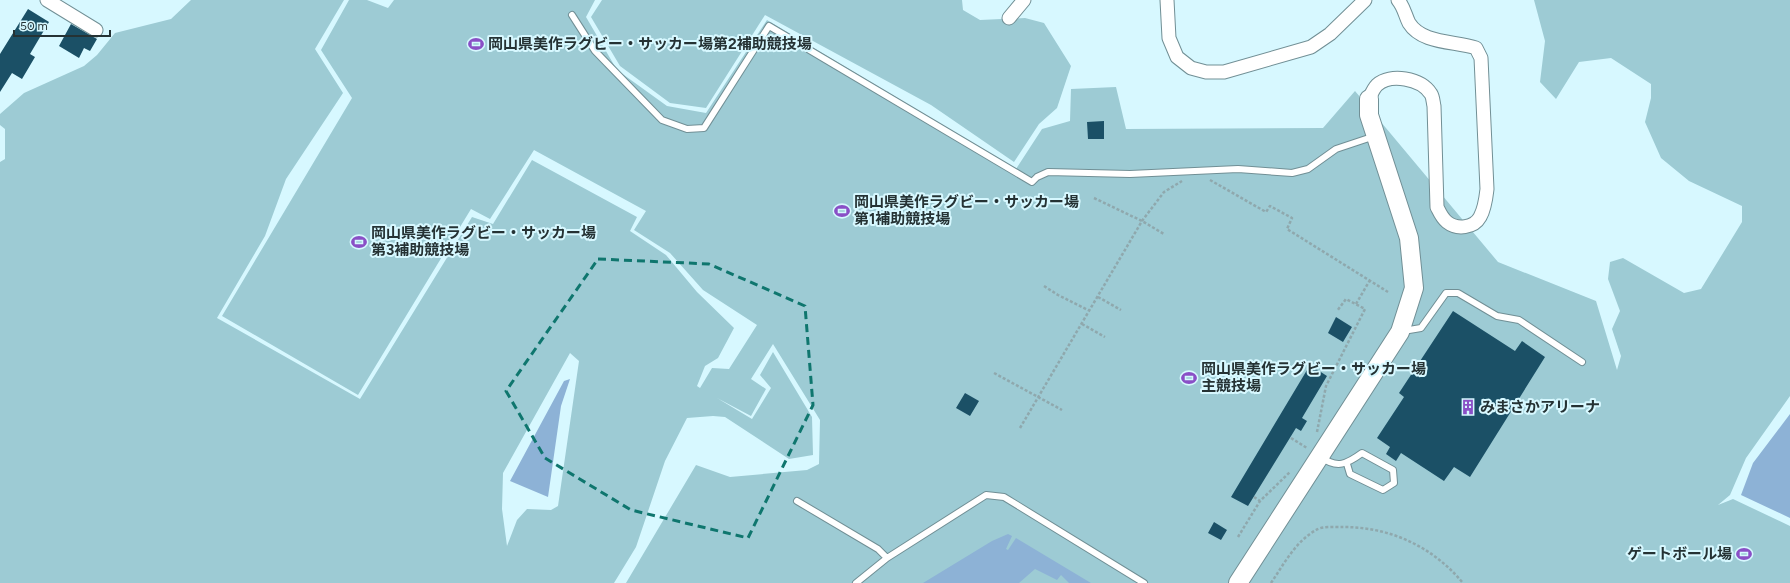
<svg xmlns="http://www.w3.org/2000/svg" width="1790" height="583" font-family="Figtree,'Noto Sans JP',sans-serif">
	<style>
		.green { fill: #9dcbd4; fill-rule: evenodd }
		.water { fill: #8db2d6 }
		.building { fill: #1b5066 }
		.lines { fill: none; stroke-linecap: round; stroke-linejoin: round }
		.lane-casing { stroke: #718f95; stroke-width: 8 }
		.street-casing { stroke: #718f95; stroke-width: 15 }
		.secondary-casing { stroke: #718f95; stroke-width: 20 }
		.path { stroke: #8fa8ad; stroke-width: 2.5; stroke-dasharray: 3 2; stroke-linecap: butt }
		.lane { stroke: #fff; stroke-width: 6 }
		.street { stroke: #fff; stroke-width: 13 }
		.secondary { stroke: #fff; stroke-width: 18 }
		.marked { fill: none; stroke: #0f766e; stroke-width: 3; stroke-dasharray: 8 5; stroke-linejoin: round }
		.labels { text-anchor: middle; stroke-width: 4; stroke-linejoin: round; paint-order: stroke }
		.poi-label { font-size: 15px; font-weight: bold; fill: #253234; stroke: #d7f8ff; text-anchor: start }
	</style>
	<rect width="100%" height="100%" fill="#d7f8ff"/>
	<path class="green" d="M191,0h153l-29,49 28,44 -57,86 -21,57 -48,82 143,81 112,-182 21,7 39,-64 105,57 -7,14 36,24 31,37 37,36 -16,30 -13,8 -8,20 3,2 12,-20 17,1 28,-44 -54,-35 -33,-37 -36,-23 12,-19 -112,-61 -44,69 -19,-10 -113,186 -136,-79 130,-218 -31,-48 28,-50h18l21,8 6,-8h201l-9,17 31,53 50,36 39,7 61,-93 249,149 26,-40 28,-8 1,-32 45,-2 10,42 197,-1 32,-37 143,171 98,39 21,69 4,-14 -9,-27 8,-18 -12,-32 2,-17 13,-4 61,35 17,-4 41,-67v-16l-53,-25 -28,-23 -16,-36 6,-24v-14l-40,-26 -32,4 -23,37 -16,-17 5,-41 -11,-41h256v396l-44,62 -16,37 -12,10 15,-6 57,27v57h-1164l70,-118 34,12 77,-7 12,-6 1,-44 -47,-76 -22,35 15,10 -15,27 -34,-18 35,21 19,-31 -11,-13 13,-23 39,65 1,38 -24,4 -64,-42 -12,-1 -26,2 -22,43 -29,86 -22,36h-614v-421l5,-3v-30l-5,-4v-11l24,-21 60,-27 13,-11 18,-22 56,-14zM570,353l9,8 -21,145 -7,4 -24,-1 -10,11 -10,26 -5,-37 1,-36z
		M602,0h360l1,10 17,10 45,-2 19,5 27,43 -14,42 -18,16 -25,38 -83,-57 -166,-90 -59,93 -36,-5 -50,-37 -29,-49z"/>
	<path class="water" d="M570,379l-9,27 -13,91 -38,-16 54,-100z
		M1790,414v104l-49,-23 12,-32z
		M1008,534l4,2 -6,13 2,1 8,-12 75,45h-22l-8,-8 -4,5 -22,-11 -16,14h-96l69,-42z"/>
	<path class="building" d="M28,9l21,13 -19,32 5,3 -13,22 -10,-6 -12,19v-38z
		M71,24l26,15 -7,12 -6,-3 -5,10 -20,-12z
		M1104,121v18h-16l-1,-17z
		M1453,311l62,40 7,-10 23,16 -75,120 -16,-10 -10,14 -43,-28 -5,8 -10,-7 4,-7 -13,-9 27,-41 -5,-4z
		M1336,317l16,10 -9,15 -15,-9z
		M1310,365l17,11 -25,42 5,3 -6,10 -5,-3 -48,78 -17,-9z
		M965,393l14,8 -9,15 -14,-8z
		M1214,522l13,8 -6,10 -13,-7z"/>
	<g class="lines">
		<defs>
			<path id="lane" d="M572,15l23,36 67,69 25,9 17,-1 65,-102 263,156 5,-5 11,-5 82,2 108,-5 54,4 16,-4 28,-20 39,-13
				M1403,331l18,-3 25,-35h12l39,23 22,4 63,42
				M1321,457c16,12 26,7 41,-4l31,17 1,13 -11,7 -33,-16 -3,-10
				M797,501l81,48 9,9
				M856,583l31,-25 99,-63 18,2 140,86"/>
			<path id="street" d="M47,0l49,30
				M1167,0l2,38 8,19 14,11 15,4h18l87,-25 19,-13 35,-34
				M1009,18l15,-18
				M1369,99c2,-4 4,-10 8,-14 13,-12 44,-7 54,9 2,3 2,8 3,12l3,101c3,6 5,11 10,15 10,8 27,6 33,-5 5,-9 6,-19 7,-28l-6,-131 -5,-10c-21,-7 -54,-4 -67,-25 -4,-8 -5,-16 -11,-23"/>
			<path id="secondary" d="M1238,583l162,-251 14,-44 -5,-50 -40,-123v-16"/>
		</defs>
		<use href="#lane" class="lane-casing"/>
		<use href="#street" class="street-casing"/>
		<use href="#secondary" class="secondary-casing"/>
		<path class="path" d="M1210,180l56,32 4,-6 22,12 -5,11 101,63
			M1094,198l48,23 22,13
			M1044,286l14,9 32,16
			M1098,297l23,13
			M1356,304l14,-24
			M1082,324l23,13
			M994,373l68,37
			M1020,428l122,-207 22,-29 18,-11
			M1317,432l9,-46 39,-77 -19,-10 -9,12
			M1291,438l16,10
			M1254,497l6,4
			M1238,537l22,-36 30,-29
			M1271,583c13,-19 24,-41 45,-53 6,-4 19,-3 27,-3 47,0 89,19 120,56"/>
		<use href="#lane" class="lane"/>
		<use href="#street" class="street"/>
		<use href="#secondary" class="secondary"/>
	</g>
	<path class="marked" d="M598,259l111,5 96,42 8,99 -65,133 -117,-28 -86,-52 -39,-67z"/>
	<defs>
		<symbol id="stadium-bare" viewBox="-9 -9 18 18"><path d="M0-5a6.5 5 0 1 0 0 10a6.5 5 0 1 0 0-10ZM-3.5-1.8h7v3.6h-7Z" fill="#8a4fc6" stroke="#d7f8ff" stroke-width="2.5" paint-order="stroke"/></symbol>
		<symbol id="building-bare" viewBox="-9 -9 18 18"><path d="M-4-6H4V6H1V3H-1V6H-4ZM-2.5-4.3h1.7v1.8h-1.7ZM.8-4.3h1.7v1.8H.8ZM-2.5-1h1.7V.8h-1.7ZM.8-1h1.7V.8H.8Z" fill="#8a4fc6" stroke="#d7f8ff" stroke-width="2.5" paint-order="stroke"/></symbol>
	</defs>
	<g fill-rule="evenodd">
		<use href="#stadium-bare" x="465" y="33" width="22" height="22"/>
		<use href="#stadium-bare" x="831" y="200" width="22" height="22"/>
		<use href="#stadium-bare" x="348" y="231" width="22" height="22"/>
		<use href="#stadium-bare" x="1178" y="367" width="22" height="22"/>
		<use href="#building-bare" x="1457" y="396" width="22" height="22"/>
		<use href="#stadium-bare" x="1733" y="543" width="22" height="22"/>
	</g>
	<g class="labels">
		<g class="poi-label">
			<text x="488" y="49">岡山県美作ラグビー・サッカー場第2補助競技場</text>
			<text x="854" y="207">岡山県美作ラグビー・サッカー場<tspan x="854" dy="17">第1補助競技場</tspan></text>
			<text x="371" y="238">岡山県美作ラグビー・サッカー場<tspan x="371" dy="17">第3補助競技場</tspan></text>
			<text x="1201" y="374">岡山県美作ラグビー・サッカー場<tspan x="1201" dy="17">主競技場</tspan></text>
			<text x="1480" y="412">みまさかアリーナ</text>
			<text x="1732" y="559" text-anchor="end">ゲートボール場</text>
		</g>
	</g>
	<path d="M14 30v6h96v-6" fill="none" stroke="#253234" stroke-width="2"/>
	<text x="20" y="30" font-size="12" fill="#253234" stroke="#d7f8ff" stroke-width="3" paint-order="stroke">50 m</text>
</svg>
